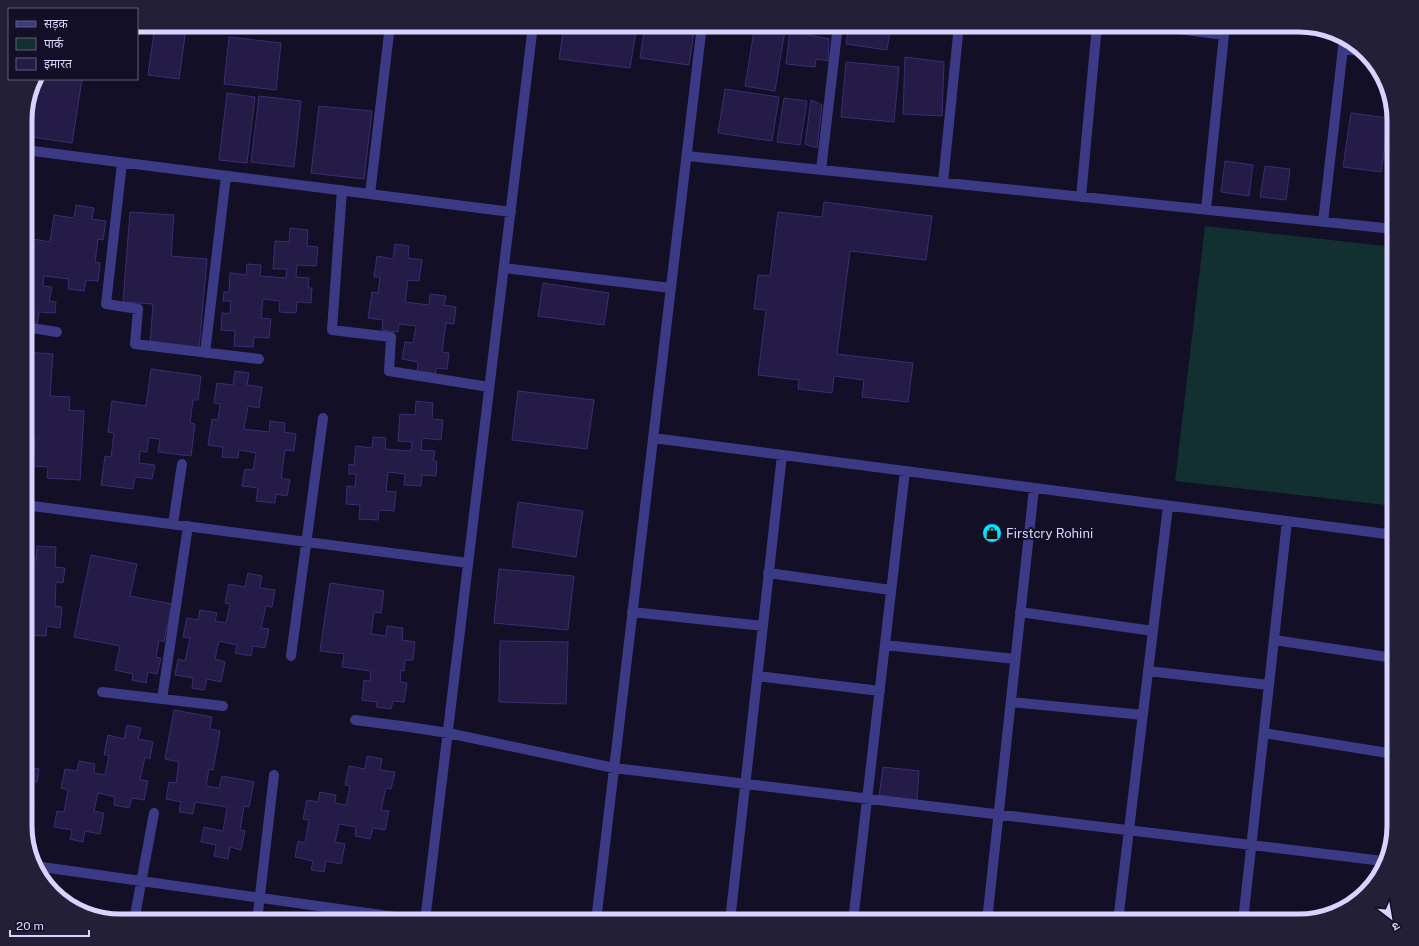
<svg xmlns="http://www.w3.org/2000/svg" width="1419" height="946" font-family="'Public Sans','Noto Sans Devanagari',sans-serif">
	<style>
		.green { fill: #12302f }
		.building { fill: #241b47; stroke: #3b2d73 }
		.lines { fill: none; stroke-linecap: round; stroke-linejoin: round }
		.minor { stroke: #3d3a85; stroke-width: 10 }
		.labels { text-anchor: middle; stroke-width: 4; stroke-linejoin: round; paint-order: stroke }
		.poi-label { font-size: 13px; fill: #d9d4ff; stroke: #130f26; text-anchor: start }
		.rim { fill: none; stroke: #d9d4ff; stroke-width: 5 }
	</style>
	<rect width="100%" height="100%" fill="#130f26"/>
	<path class="green" d="M1205,226l189,21v259l-219,-25z"/>
	<path class="building" d="M155,25l31,4 -7,50 -31,-4z
		M564,25h73l-7,43 -71,-9z
		M645,25h50l-6,40 -49,-7z
		M755,25l30,5 -10,61 -30,-5z
		M849,25h42l-4,25 -41,-6z
		M790,31l39,8 -1,22 -12,-2 -1,8 -29,-3z
		M229,37l52,6 -5,47 -52,-6z
		M905,57l39,5 -2,54 -39,-2z
		M846,62l53,5 -5,55 -53,-5z
		M35,79h47l-10,64 -47,-7v-22l7,-30z
		M725,89l54,8 -7,44 -54,-8z
		M227,93l28,4 -8,66 -28,-3z
		M259,96l42,5 -7,66 -43,-5z
		M784,98l23,3 -7,44 -23,-3z
		M811,100l11,5 -5,43 -12,-4z
		M319,106l53,5 -8,68 -53,-6z
		M1351,113l38,5 -8,54 -38,-5z
		M1225,161l28,4 -4,31 -28,-4z
		M1265,166l25,3 -4,31 -26,-3z
		M824,202l108,14 -6,44 -76,-9 -13,103 76,9 -5,39 -46,-5 2,-17 -30,-4 -2,17 -34,-4 1,-9 -41,-5 8,-65 -12,-1 4,-34 12,1 8,-64 44,5z
		M76,205l18,3 -2,11 14,2 -3,19 -5,-1 -3,23 5,1 -2,18 -12,-1 -2,11 -16,-2 1,-10 -25,-3 -1,10 9,1 -3,14 7,1 -1,11 -16,-1 -2,12 -12,-2v-74h6l2,-9 17,3 4,-27 20,3z
		M130,212l44,3 -3,41 36,3 -8,90 -49,-4 3,-41 -30,-2z
		M290,228l18,2 -1,16 11,1 -2,19 -19,-1 -1,12 13,1 -1,10h4l-1,15 -14,-1 -1,11 -17,-1 1,-11 -17,-2 -2,19 10,1 -2,19 -15,-1 -1,10 -19,-1 1,-15 -14,-1 1,-17 8,1 1,-13h-8l1,-9h5l1,-19 16,2 1,-11 14,1 -1,11 26,2 1,-9h-14l2,-28 14,1z
		M395,244l14,2 -1,12 14,2 -3,21 -11,-1 -3,22 24,3 1,-11 16,2 -2,9 12,2 -2,17 -8,-1 -4,29 7,1 -2,16 -11,-1 -1,9 -18,-3 1,-12 -16,-3 3,-17 8,1 3,-17 -17,-2 -1,8 -16,-2 1,-10 -15,-2 4,-26 6,1 2,-16h-6l3,-21 16,3z
		M543,283l66,10 -5,32 -66,-9z
		M25,352l28,2 -3,42 20,1 -1,13 15,1 -4,69 -33,-2 1,-11 -15,-1 2,-29 -10,-1z
		M151,369l50,7 -3,24h-5l-3,23 5,1 -4,32 -33,-4 2,-13 -11,-1 -2,14 -7,-1 -1,12 16,2 -3,14 -17,-2 -2,12 -32,-4 4,-29 6,1 3,-24 -6,-1 4,-31 34,5z
		M235,371l14,2 -2,12 15,2 -3,21 -11,-2 -4,23 25,3 1,-11 15,2 -1,9 12,2 -2,17 -9,-1 -4,28 9,2 -3,16 -11,-2 -1,9 -19,-2 2,-13 -16,-2 3,-17 8,1 3,-17 -17,-3 -1,8 -16,-1 1,-10 -15,-2 4,-26 6,1 2,-16 -6,-1 3,-20 16,2z
		M518,391l76,9 -7,49 -75,-9z
		M416,401l17,2 -1,16 11,1 -2,20 -19,-2 -1,12 14,1 -2,10h4l-1,15 -14,-1 -1,11 -17,-1 1,-11 -17,-2 -2,19 10,1 -2,19 -15,-1 -1,10 -19,-1 1,-14 -14,-1 1,-18 8,1 1,-13h-7v-10l5,1 2,-19 16,2 1,-11 13,1 -1,11 26,2 1,-9 -14,-1 2,-27 15,1z
		M518,502l65,9 -7,46 -64,-10z
		M37,546l19,1 -1,20 10,1 -2,15 -7,-1 -1,24 7,1 -2,21 -13,-2 -1,10 -18,-1 1,-16h-4v-60l11,1z
		M91,555l46,9 -7,32 42,8 -8,38 -5,-2 -3,17 5,1 -4,16 -9,-2 -2,11 -14,-3 1,-6 -18,-4 5,-24 -46,-9z
		M499,569l75,7 -6,54 -74,-7z
		M248,573l14,3 -2,12 15,2 -3,17 -6,-1 -5,22 8,1 -4,19 -12,-2 -2,10 -16,-3 2,-8 -18,-4 -4,18 10,3 -4,20 -14,-3 -3,11 -12,-2 1,-10 -18,-3 3,-16 7,2 5,-23 -7,-1 4,-19 11,2 2,-10 17,3 -2,8 11,2 4,-19 -5,-1 4,-19 16,3z
		M330,583l54,8 -3,22 -7,-1 -3,22 15,2 1,-10 16,2 -1,12 13,2 -2,18h-8l-1,11 -3,-1 -1,12 7,1 -3,19 -11,-1 -2,8 -15,-2 1,-5 -15,-2 2,-20 6,1 1,-10 -29,-4 2,-13 -24,-3z
		M500,641l68,1 -2,62 -67,-2z
		M174,710l38,7 -2,12 10,2 -7,39 -4,-1 -3,17 13,2 3,-12 32,6 -5,25 -5,-1 -4,24 5,1 -4,19 -11,-3 -2,12 -14,-3 2,-11 -15,-3 3,-15 19,4 4,-24 -32,-5 -2,12 -14,-2 2,-10 -15,-3 3,-17 7,1 3,-21 -14,-3z
		M127,725l14,3 -3,11 15,3 -3,17 -5,-2 -5,23 8,1 -4,19 -12,-2 -3,10 -15,-3 1,-8 -17,-4 -4,18 10,2 -4,21 -15,-3 -2,11 -13,-3 2,-9 -18,-3 3,-16 7,1 4,-22 -7,-2 4,-19 12,2 2,-10 16,3 -1,9 11,2 4,-20h-5l4,-20 16,4z
		M367,756l15,3 -2,11 15,2 -4,17 -5,-1 -5,22 8,1 -4,19 -12,-2 -3,11 -15,-3 1,-9 -17,-3 -4,18 10,2 -4,20 -15,-3 -2,11 -13,-2 2,-9 -18,-4 3,-16 7,2 4,-23 -6,-1 4,-19 11,2 2,-10 16,3 -1,8 11,2 4,-19 -5,-1 4,-19 16,3z
		M25,767l14,2 -2,13 -7,-1 -3,22 7,2 -4,19 -5,-1z
		M883,767l36,4 -2,29 -38,-4z
		M61,899l18,2 -2,7 -10,-3z
		M204,912l19,4 -2,5h-18z"/>
	<g class="lines">
		<path class="minor" d="M360,25l30,3
			M1148,25l76,10
			M1343,49l18,2
			M25,150l486,62
			M687,156l707,73
			M122,163l-16,141 32,5 -3,35 124,15
			M821,170l17,-145
			M943,182l16,-157
			M342,190l-10,140 59,7 -2,34 100,16
			M370,194l20,-169
			M1081,197l16,-172
			M1206,209l19,-184
			M1323,222l21,-183
			M504,268l167,20
			M25,327l32,5
			M205,353l21,-177
			M653,438l741,97
			M25,505l443,58
			M173,524l9,-60
			M768,573l123,17
			M632,612l131,14
			M1020,612l133,19
			M1274,640l120,18
			M885,645l130,14
			M291,656l32,-238
			M1148,671l121,14
			M757,676l123,15
			M102,692l121,14
			M162,699l26,-173
			M1011,702l132,13
			M355,720l54,7 39,6 166,35 769,93
			M1264,733l130,21
			M1391,836l3,-28
			M35,866l389,55
			M134,921l20,-108
			M257,921l17,-146
			M425,921l108,-896
			M596,921l106,-896
			M730,921l52,-466
			M853,921l52,-450
			M987,921l47,-433
			M1118,921l50,-415
			M1243,921l44,-400"/>
	</g>
	<defs>
		<symbol id="shop-disc" viewBox="-11 -11 22 22"><circle r="9.5" fill="#00e5ff" stroke="#130f26"/><path d="M-5-2.5h2.3a2.7 3.5 0 0 1 5.4 0H5L5.5 6h-11ZM-1.5-2.5h3a1.5 2.3 0 0 0-3 0Z" fill="#111"/></symbol>
	</defs>
	<g fill-rule="evenodd">
		<use href="#shop-disc" x="981" y="522" width="22" height="22"/>
	</g>
	<g class="labels">
		<g class="poi-label">
			<text x="1006" y="538">Firstcry Rohini</text>
		</g>
	</g>
	<path d="M0 0H1419V946H0ZM120 32H1299A88 88 0 0 1 1387 120V826A88 88 0 0 1 1299 914H120A88 88 0 0 1 32 826V120A88 88 0 0 1 120 32Z" fill="#231f37" fill-rule="evenodd"/>
	<path class="rim" d="M120 32H1299A88 88 0 0 1 1387 120V826A88 88 0 0 1 1299 914H120A88 88 0 0 1 32 826V120A88 88 0 0 1 120 32Z"/>
	<rect x="8" y="8" width="130" height="72" fill="#130f26" stroke="#625e7d"/>
	<rect x="16" y="21" width="20" height="6" fill="#3d3a85" stroke="#625e7d"/>
	<text x="44" y="28" font-size="12" fill="#d9d4ff">सड़क</text>
	<rect x="16" y="38" width="20" height="12" fill="#12302f" stroke="#625e7d"/>
	<text x="44" y="48" font-size="12" fill="#d9d4ff">पार्क</text>
	<rect x="16" y="58" width="20" height="12" fill="#241b47" stroke="#625e7d"/>
	<text x="44" y="68" font-size="12" fill="#d9d4ff">इमारत</text>
	<g transform="translate(1391 918) rotate(149)" stroke="#130f26" stroke-width="3" paint-order="stroke">
	<path d="M0-3L7 15L0 10L-7 15Z" fill="#d9d4ff"/>
	<text y="-6" font-size="11" font-weight="bold" text-anchor="middle" fill="#d9d4ff">उ</text>
	</g>
	<path d="M10 930v6h79v-6" fill="none" stroke="#d9d4ff" stroke-width="2"/>
	<text x="16" y="930" font-size="12" fill="#d9d4ff" stroke="#130f26" stroke-width="3" paint-order="stroke">20 m</text>
</svg>
